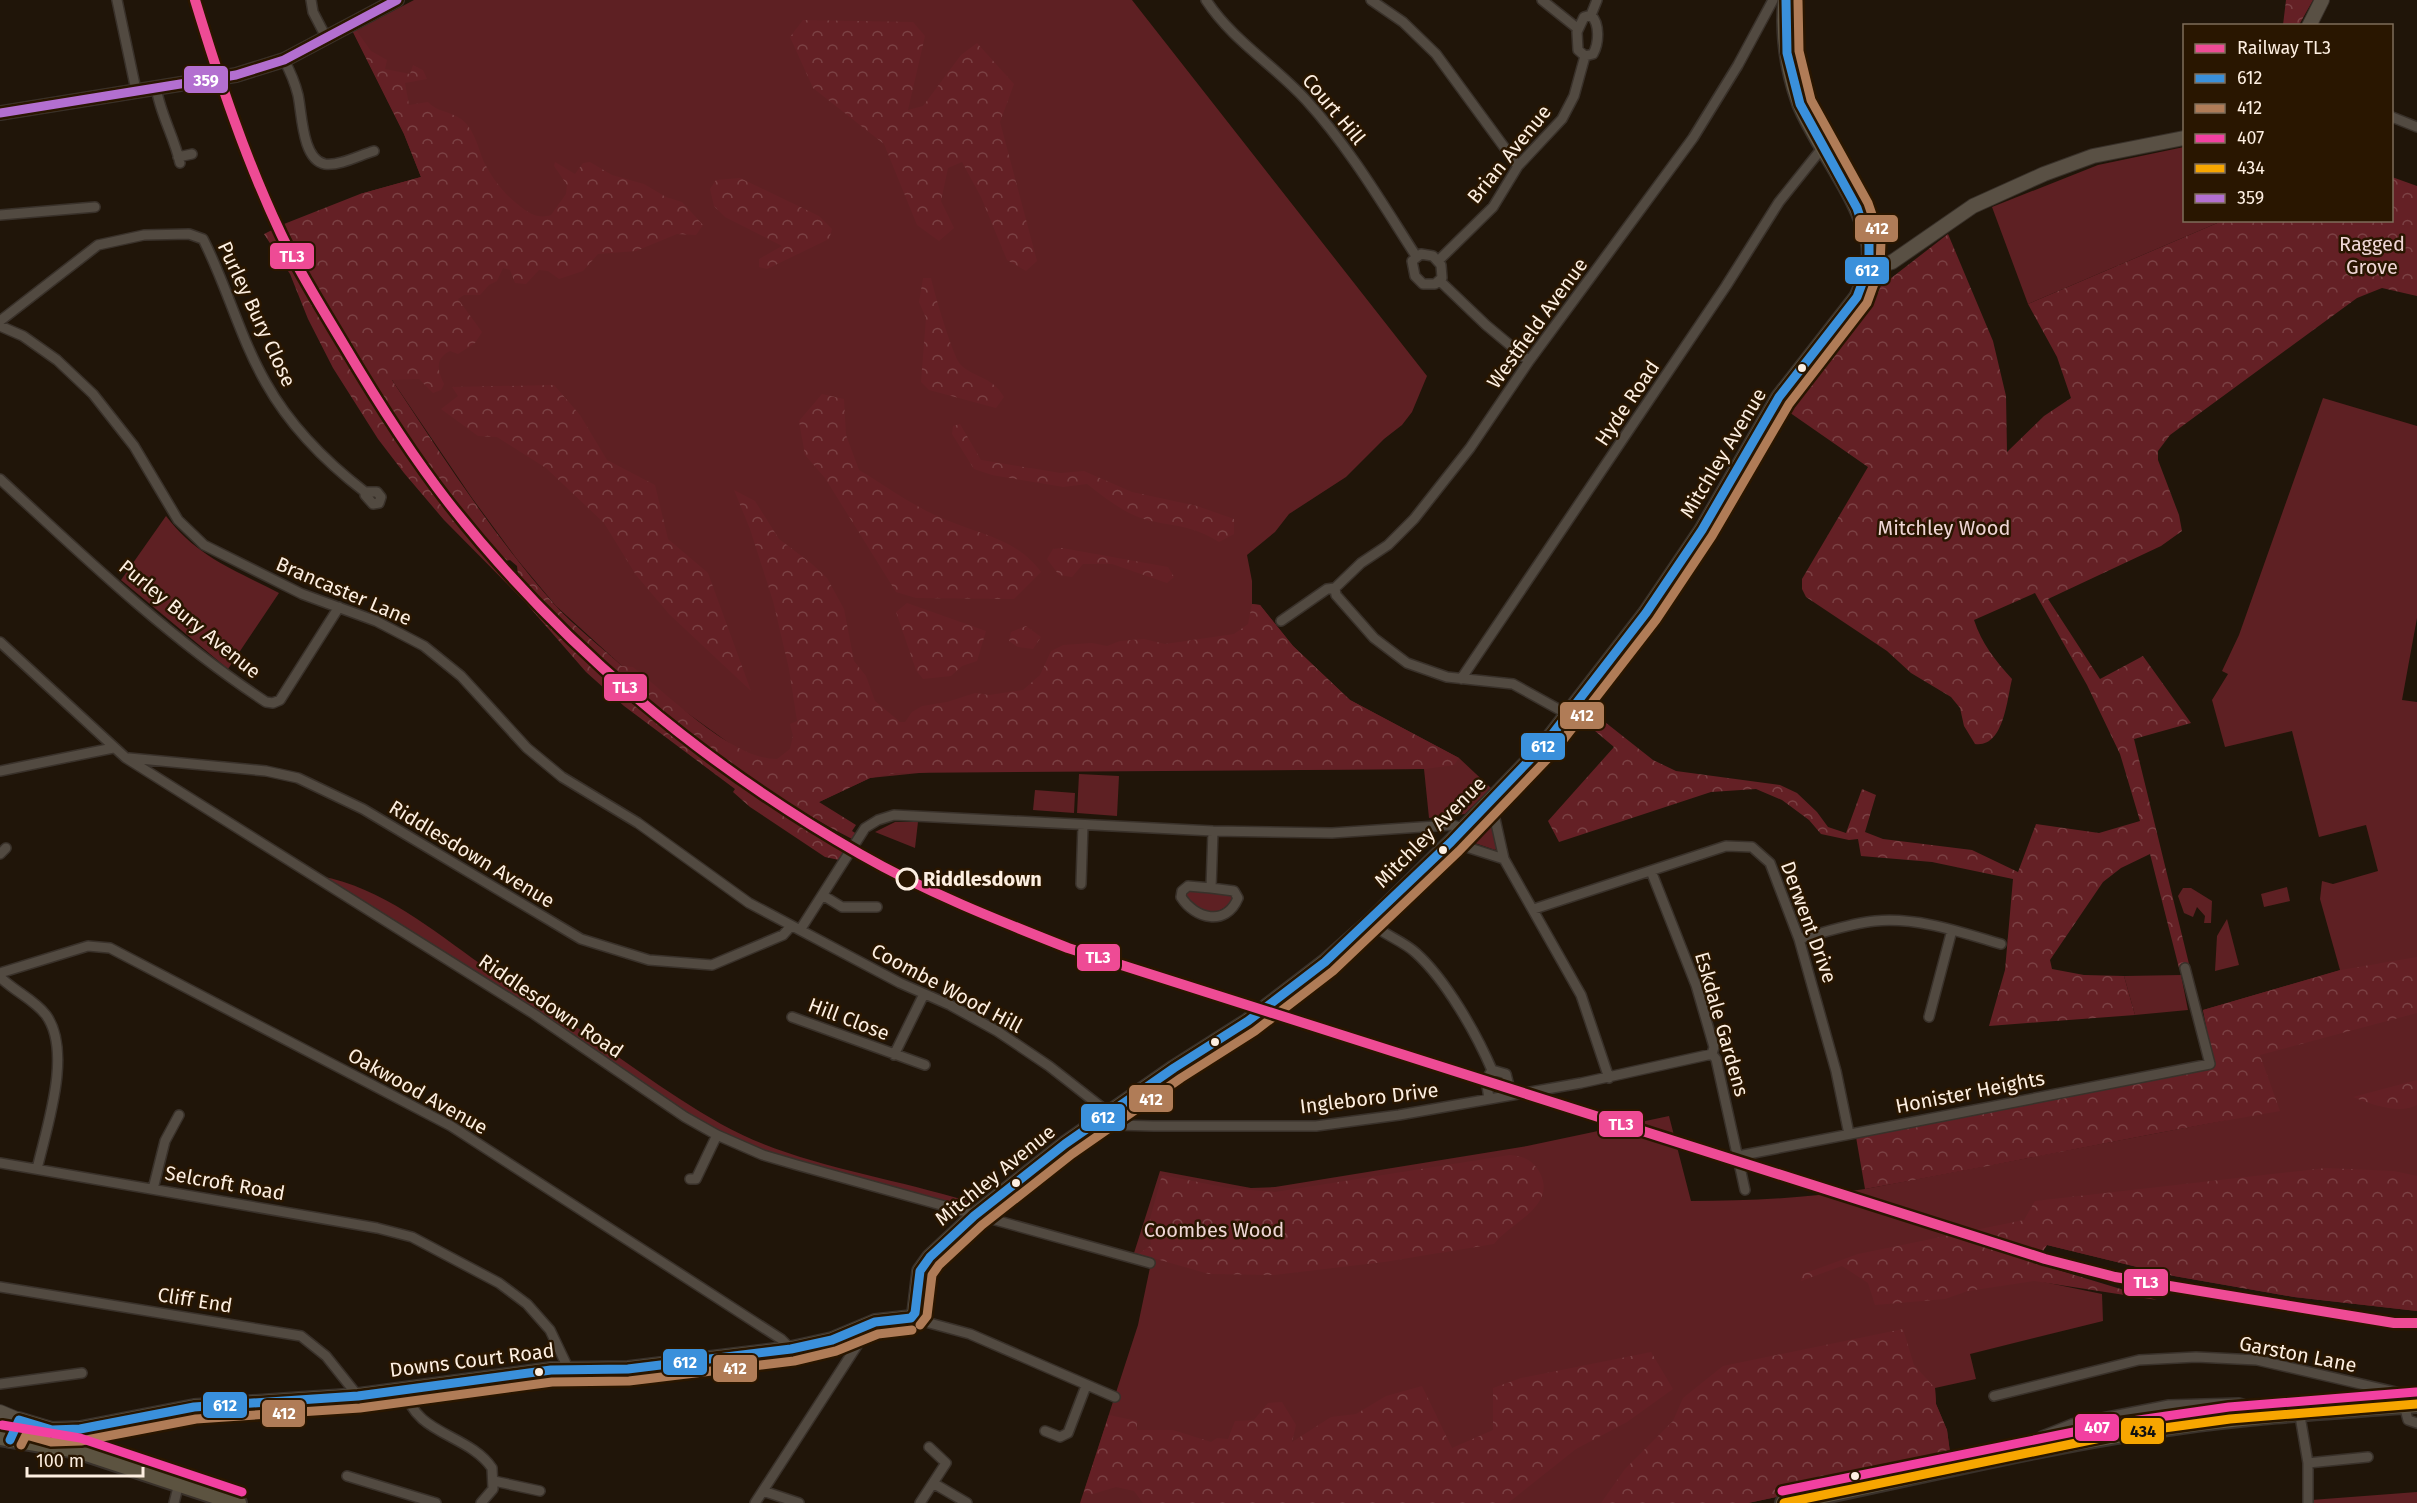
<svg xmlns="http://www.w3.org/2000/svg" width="2417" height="1503" font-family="'Fira Sans',sans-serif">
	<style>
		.green { fill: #5e2023 }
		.forest { fill: url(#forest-crowns) }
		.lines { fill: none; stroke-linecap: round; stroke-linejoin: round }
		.street-casing { stroke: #39312a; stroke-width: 12 }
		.secondary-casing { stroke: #39312a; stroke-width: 16 }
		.primary-casing { stroke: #39312a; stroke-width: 18 }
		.highway-casing { stroke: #39312a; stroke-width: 20 }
		.street { stroke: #524a41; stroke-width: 9 }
		.secondary { stroke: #595044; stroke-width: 14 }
		.primary { stroke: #5f5646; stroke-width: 15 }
		.highway { stroke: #5c5340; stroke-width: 16 }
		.bus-1-casing { stroke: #291600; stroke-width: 14 }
		.bus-2-casing { stroke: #291600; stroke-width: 14 }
		.bus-3-casing { stroke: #291600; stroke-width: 14 }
		.bus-4-casing { stroke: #291600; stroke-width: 14 }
		.bus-5-casing { stroke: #291600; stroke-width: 14 }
		.bus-1 { stroke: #3a90db; stroke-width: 9 }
		.bus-2 { stroke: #b07c57; stroke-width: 9 }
		.bus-3 { stroke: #f240a1; stroke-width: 9 }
		.bus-4 { stroke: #f7a600; stroke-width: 9 }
		.bus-5 { stroke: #b36fd0; stroke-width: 9 }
		.rail-1-casing { stroke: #291600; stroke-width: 15 }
		.rail-1 { stroke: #ee4b95; stroke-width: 10 }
		.bus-dot { fill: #fdefe1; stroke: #291600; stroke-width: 2 }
		.stop-dot { fill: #291600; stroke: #fdefe1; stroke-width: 3 }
		.labels { text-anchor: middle; stroke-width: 5; stroke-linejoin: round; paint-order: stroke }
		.street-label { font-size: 20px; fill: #fdefe1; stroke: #291600 }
		.park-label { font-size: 20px; fill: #efd6d5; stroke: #291600 }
		.stop-label { font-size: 20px; font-weight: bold; fill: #fdefe1; stroke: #291600; text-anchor: start }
		.line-badge { stroke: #291600; stroke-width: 2 }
		.badge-label { font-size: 16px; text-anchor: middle; font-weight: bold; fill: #fff }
		.pale-badge-label { font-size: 16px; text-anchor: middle; font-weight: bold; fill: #111 }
	</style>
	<defs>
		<pattern id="forest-crowns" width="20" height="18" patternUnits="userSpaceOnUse" patternTransform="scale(1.5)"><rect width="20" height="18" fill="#642025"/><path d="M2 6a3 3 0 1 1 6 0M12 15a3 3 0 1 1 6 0" fill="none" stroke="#7b4144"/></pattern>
	</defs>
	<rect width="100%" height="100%" fill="#201509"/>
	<path class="green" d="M414,0h718l295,376 -15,36 -10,13 -18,14 -38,38 -57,37 -14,18 -28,23 5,26v23l8,1 33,41 57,54 109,58 32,30 -26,26 -36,4 -5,-49 -485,2 -69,7 -51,24 -29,-15 -168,-121 -66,-60 -40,-48 -44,-60 -80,-118 -32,-186 61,-17 -17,-43 -51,-102z
		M2184,147v73l38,1 -194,83 -36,-97 106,-42z
		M2323,398l94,28v192l-15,82 15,2v609l-123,-14 -120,-21 -127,-31 -12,18 -1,17 68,14 1,27 -133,33 6,25 -41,9 1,16 11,26 4,30 -203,43h-668l58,-178 14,-67 -18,-5 26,-82 91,17 24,-1 252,-41 142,-30 22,85c59,0 116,-3 174,-12l361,-69 -23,-110 137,-40 -20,-71 2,-18 11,3 45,-13 -12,-46 -47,12 -27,-106 -67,16 -13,-47 16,-26 -6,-3 17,-36z
		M166,516c31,41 69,54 113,77l-51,76 -107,-89z
		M1079,774l40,2 -2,40 -40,-3z
		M1035,790l40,3 -1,20 -41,-3z
		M1488,814l11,33 -4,3 -32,-11z
		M895,822h23l-3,26 -40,-16z
		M320,876c63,12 111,53 162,89 23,15 47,28 69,44 56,39 110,81 170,115 73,41 166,52 246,77l1,8 -204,-58 -46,-19 -31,-18 -150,-104z
		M2287,887l3,14 -26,6 -3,-13z
		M2183,888h8l21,13 -1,22h-7l1,-7 -8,-9 -4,10 -9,-4 -6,-17z
		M1187,891h42l5,8c-11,12 -18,14 -34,14l-15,-16z
		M2227,919l12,46 -24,6 2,-35z
		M2181,975l7,35 -53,5 -11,-39z
		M2417,1492v11h-105l-1,-3z"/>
	<path class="forest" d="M2286,0h27l-14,25h-16z
		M803,20l110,2 12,14 -17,74 15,-4 38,-51 16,-12 37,41 -14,38 37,139 -11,10 -19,-11 -26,-63 -19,-35 -14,6 -7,33 13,27 -15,13 -22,-16 -33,-81 -71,-56 -23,-51z
		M356,30l15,21 16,9 -2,9 25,5 3,-9 10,5 4,9 -22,4 4,22 19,-3c9,10 22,9 33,17 14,10 17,30 24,45 9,17 20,31 36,43 9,7 18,12 30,8l15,-21 1,-9 -13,-19 1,-4 20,12 8,-11 7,-1 22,13 32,9 22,13 16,5 21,23 -7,10 -19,-1 -41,17 -38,3 -15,17 -24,8 -11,-8 -9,-1 -13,14 -11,-1 -5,-13 -7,-2 -6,13 -8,4 -9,10h-16l-6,4 24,33 -7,11 -17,11 -8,-3c-16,8 -12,20 -6,33l-3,6 -8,3 -14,-14 -27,1c51,77 101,155 162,224 20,22 46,42 68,62l11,1c34,27 100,93 144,92l13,-10 3,-13 -3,-12 7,-3 -8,-52 -16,-68 -23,-72 -16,-39 21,11 24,38 33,25 15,14 17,31 10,52 12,15 9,25 25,21h5l7,-10 10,-6 25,-4 28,-9 14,2 34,-5 17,-15 11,-24 12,-6 29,-2 15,3 13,-5 24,-2 21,5 69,-10 14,-10 4,-20 8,1 33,41 57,54 109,58 -5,7 -29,4 -529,4 -26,5 -51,24 37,23 -4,6 5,3 -5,5c-128,-65 -235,-161 -334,-264l-1,-9 -7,-6 -5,1c-89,-103 -162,-215 -221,-337l76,-30 61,-17 -17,-43 -51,-102z
		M2392,177l25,9v110l-35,-8 -25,10 -187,137 -12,16v9l21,55 3,16 -21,15 -113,53 52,80 43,-23 48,67 -57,16 56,229h-11l-29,-114 -29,14 -18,14 -53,78 2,9 32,6 40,1 11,39 -146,11 16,-56 8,-91 -81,-17 -71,-6 -3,-17 -9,1 -28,-6 -12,-14 -27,-20 -26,-11 -45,3 -152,50 -11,-21 66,-74 -32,-27 9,-9 62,49 23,11 104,14 17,8 20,19 11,15 18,6 16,-44 14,6 -11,37 18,7 89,11 46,22 18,-48 63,9 41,-12 -20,-67 -33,-69 -52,-92 -61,27c8,24 21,40 38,59 -5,20 -8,69 -37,65l-11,-18 -4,-18 -9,-11 -40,-24 -24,-22 -81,-54 -4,-8v-10l66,-112 -82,-57 47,-70 44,-51 71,-55 45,107 13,55 1,56 37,-36 27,-18 -14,-41 -29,-53 194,-83 170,-1z
		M740,178l79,38 13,13 -3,10 -62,30 -8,-2v-8l23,-13 -57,-29 -11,-11 -4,-17 6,-9z
		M276,228l13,31v7h3c98,186 230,354 398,481 49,38 102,70 155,102l1,4 -7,7 -14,-3 -75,-50 -17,-15 2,-3 -111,-83 -38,-34 -61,-70 -81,-82 -40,-47 -26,-34 -45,-71 -25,-49 -18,-45 -26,-40z
		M923,278h8c3,14 21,76 29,86 13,14 31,11 44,33l-8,11 -67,-18 -8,-8 5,-64 -7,-16z
		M554,385l26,30 27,45 48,25 13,54 40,34 43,118 -82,-77 -33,-39 -32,-52 -58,-55 -49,-31 -19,-1 -37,-27 17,-13 -6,-9z
		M822,394l22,5 2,36 13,35c27,16 55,37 85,49 34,15 74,20 97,53l-27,27 -98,-1 -20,-6 -71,-114 -20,-23 -6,-34z
		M960,424l21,36 80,13 23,-2 48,21 65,14 37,13v15l-15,8c-27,-17 -43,-15 -72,-22 -22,-6 -42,-22 -60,-36l-24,3 -71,-12 -18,-6 -22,-35 1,-8z
		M1062,548l106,19 6,10 -7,6 -55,-19h-29l-11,13 -13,-2 -12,-16 6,-10z
		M907,603l79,28 -9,30 -15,5 -11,10 -28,3 -7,-9 -20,-58z
		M1026,626l15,11 -8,12 -15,-2 -9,-6 2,-9z
		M2417,957v56l-157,42 20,56c-139,24 -276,53 -415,78l-9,-52 358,-70 -11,-57 138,-40z
		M2417,1080v25c-18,10 -46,-1 -64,-8z
		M1510,1155c13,1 23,5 30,18 17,33 -29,49 -46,71l-110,18 -110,13 -65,-1 -70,-20 12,-9 -3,-19 14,-51 66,13 47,4z
		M2326,1168l68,3 23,5v135l-123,-14 -120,-21 -127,-31 -12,18 122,37 -123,-19 -66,10 -23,8 -70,6 -7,-22 -26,-17 -41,15 2,-7 55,-20 166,-34 11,-19z
		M1903,1329l11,36 21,23 1,16 11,26 4,30 -203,43h-147l24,-34 48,-48 10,-23 40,-32z
		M1651,1352l22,37 -46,33 -51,27 -68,54h-365l-9,-12 -18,-4 -23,7 -9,-2 25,-77 28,6v9h36l38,12 6,-4 11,1 7,-18 19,-1 14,-17 14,-1 14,23 -4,17 39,-25 25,-3 30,-18 36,-10 30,62 41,-18v-42l28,-10z"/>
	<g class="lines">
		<defs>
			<path id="street" d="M117,0l19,90
				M311,0l2,12 13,25
				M1206,0c26,40 68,65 100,100 43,47 76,103 110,156
				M1371,0l32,22 33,32 82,112
				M1542,0l35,28
				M1591,15c9,9 8,28 2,39l-8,2 -7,-6 -1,-18 7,-15 7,-2 6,-15
				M284,60c6,11 11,23 14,35 4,18 4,65 27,69 15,2 35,-9 49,-13
				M156,87c4,27 18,49 24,76
				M2392,117l25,10
				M178,157l14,-3
				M0,215l95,-8
				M1421,254l12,2 8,9 1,13 -7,6h-12l-8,-8 -3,-15z
				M1438,261l55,-54 25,-41 44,-47 12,-23 11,-40
				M1440,281l46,44 43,36
				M0,321l98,-76 46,-10 45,-1 14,5c24,47 37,99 63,144 24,43 60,79 99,109v3l8,9 6,-1 2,-6 -4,-5h-12
				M0,326l23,10 34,24 36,34 41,52 44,74 26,25 98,49 74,27 48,25 37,30 66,72 35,29 76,46 111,80 151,80 50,22 47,26 52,35 60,47
				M0,479c84,78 170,160 266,223l7,1 7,-3 59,-93
				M1335,588l1,7 38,43 33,25 40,14 66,7 56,31
				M1281,621l46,-32 8,-1 26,-25 27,-18 26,-26 56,-71 59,-87 164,-223 45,-73 35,-65
				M0,642l126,116 408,256 151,103 32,18 46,20 34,10 353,98
				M1461,679l265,-393 53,-84 44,-55
				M129,758l137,13 32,7 65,31 218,130 68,21 63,5 71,-30 8,-9
				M0,771l113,-23
				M1491,801l13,58 77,136 28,83
				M1451,842l53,17
				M0,854l6,-6
				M1651,871l45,114 18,62 -2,7 4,5 29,131
				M1081,884l2,-59
				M1211,888l23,3 4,7c-12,29 -43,21 -57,-1l1,-6 6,-5 23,2 2,-57
				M824,896l18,11h35
				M1534,909l192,-63 26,1 18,16 29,76 37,132 13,63
				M1370,922c13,13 32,18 46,31 30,27 60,80 76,117
				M800,930l65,-102 13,-8 16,-5 319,16 119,2 119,-8 14,3
				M1799,939c25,-6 51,-16 76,-18 43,-4 85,11 126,23
				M0,973l88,-27 22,2 341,178 330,213 10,10
				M0,977c14,14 35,23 46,38 27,37 0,114 -9,154
				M792,1017l133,48
				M1929,1017l23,-87
				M894,1055l30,-61
				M1492,1070l14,4 5,20
				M1489,1098l-3,-18 6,-10
				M1099,1120l16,5 38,1h163l83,-11 182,-32 131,-29
				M1738,1156l472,-92 -25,-96
				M0,1163l377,65 35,9 87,46 28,21 23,26 19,40
				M690,1179h6l21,-44
				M153,1189l12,-48 14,-26
				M0,1287l301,49 25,20 32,40
				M911,1318l59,16 145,63
				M0,1384l82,-11
				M406,1390c7,44 63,44 86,78l1,21 -12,14
				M1994,1396l145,-36 57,-3 61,3 160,37
				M2404,1405l4,15 9,3
				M2303,1412l-3,4 8,47v40
				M1045,1431l15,6 8,-4 18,-47
				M2030,1449l12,-13 30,-12 97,-19 70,-2 29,9
				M2308,1463l60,-6
				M347,1476l89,27
				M494,1481l46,10
				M933,1483l34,20
				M763,1491l36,12
				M174,1503l5,-20
				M755,1503l105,-162 2,-8 -2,-5
				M920,1503l26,-40 -17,-16"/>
			<path id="secondary" d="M2309,26l13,-26
				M0,113l236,-38 48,-15 113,-60
				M1869,263l12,2 11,-3 81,-56 71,-32 49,-18 91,-18
				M0,1412l19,8"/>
			<path id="primary" d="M10,1440l9,-20 33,10 28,-1 114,-22 164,-11 193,-26 77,-1 163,-20 41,-9 43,-18 36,-4 4,-5 5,-42 10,-14 44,-41 91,-72 109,-76 74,-47 77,-59 45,-40 81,-80 93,-97 102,-132 56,-83 77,-133 78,-100c8,-17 15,-34 12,-53 -9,-47 -51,-96 -69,-140 -12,-33 -17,-69 -14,-104"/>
			<path id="highway" d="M0,1437l77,13 161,53
				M1784,1503c128,-25 255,-58 384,-76 82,-12 166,-17 249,-23"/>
		</defs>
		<use href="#street" class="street-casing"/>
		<use href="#secondary" class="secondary-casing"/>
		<use href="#primary" class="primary-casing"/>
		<use href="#highway" class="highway-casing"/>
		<use href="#street" class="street"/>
		<use href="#secondary" class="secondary"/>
		<use href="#primary" class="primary"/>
		<use href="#highway" class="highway"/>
		<defs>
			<path id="bus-1" d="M911,1318l4,-5 5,-42 10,-14 44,-41 91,-72 109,-76 74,-47 77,-59 126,-120 93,-97 102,-132 56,-83 77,-133 78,-100 12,-32v-21l-12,-36 -57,-104 -13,-51 -1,-53
				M10,1440l9,-20 33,10 28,-1 114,-22 164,-11 193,-26 77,-1 163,-20 41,-9 43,-18 36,-4"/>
			<path id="bus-2" d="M920,1325l7,-9 5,-41 7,-10 43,-40 90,-71 109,-76 74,-47 78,-60 126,-120 94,-98 103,-133 56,-84 77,-132 78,-101 13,-36 1,-26 -13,-38 -57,-103 -12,-49 -1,-50
				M21,1445l5,-10 25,7 30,-1 115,-22 164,-11 192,-26 77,-1 165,-20 42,-10 42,-17 34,-4"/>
			<path id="bus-3" d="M2,1425l78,13 162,54
				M1782,1491l336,-68 111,-16 187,-15"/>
			<path id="bus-4" d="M1784,1503l336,-69 110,-15 187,-15"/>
			<path id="bus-5" d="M0,113l236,-38 48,-15 113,-60"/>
		</defs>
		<use href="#bus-1" class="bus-1-casing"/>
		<use href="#bus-2" class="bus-2-casing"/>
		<use href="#bus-3" class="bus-3-casing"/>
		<use href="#bus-4" class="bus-4-casing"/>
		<use href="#bus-5" class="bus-5-casing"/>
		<use href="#bus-1" class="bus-1"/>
		<use href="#bus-2" class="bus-2"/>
		<use href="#bus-3" class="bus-3"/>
		<use href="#bus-4" class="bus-4"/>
		<use href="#bus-5" class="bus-5"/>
		<defs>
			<path id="rail-1" d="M195,0c24,79 50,158 86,234 18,38 41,74 63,111 32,54 65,107 104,157 112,143 254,262 412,352 66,38 137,66 208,94l977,311 70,18 279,46h23"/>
		</defs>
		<use href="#rail-1" class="rail-1-casing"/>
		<use href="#rail-1" class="rail-1"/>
	</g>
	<g class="bus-dot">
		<circle cx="1802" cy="368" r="5"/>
		<circle cx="1443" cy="850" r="5"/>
		<circle cx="1215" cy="1042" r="5"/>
		<circle cx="1016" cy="1183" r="5"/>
		<circle cx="539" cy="1372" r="5"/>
		<circle cx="1855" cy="1476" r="5"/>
	</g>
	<circle class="stop-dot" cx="907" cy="879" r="10"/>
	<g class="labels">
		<g class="street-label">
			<text transform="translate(1334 109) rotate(50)" y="7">Court Hill</text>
			<text transform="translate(1509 154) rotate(-51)" y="7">Brian Avenue</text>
			<text transform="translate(257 314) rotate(65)" y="7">Purley Bury Close</text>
			<text transform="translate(1537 323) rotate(-54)" y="7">Westfield Avenue</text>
			<text transform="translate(1627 403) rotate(-56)" y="7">Hyde Road</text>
			<text transform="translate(1723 453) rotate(-59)" y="7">Mitchley Avenue</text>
			<text transform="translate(344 591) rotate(23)" y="7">Brancaster Lane</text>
			<text transform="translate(190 619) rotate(39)" y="7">Purley Bury Avenue</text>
			<text transform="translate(1430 832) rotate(-45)" y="7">Mitchley Avenue</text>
			<text transform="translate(472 854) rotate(31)" y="7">Riddlesdown Avenue</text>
			<text transform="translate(1809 922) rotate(70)" y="7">Derwent Drive</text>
			<text transform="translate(947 988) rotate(28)" y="7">Coombe Wood Hill</text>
			<text transform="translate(551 1006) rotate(34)" y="7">Riddlesdown Road</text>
			<text transform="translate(849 1019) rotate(21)" y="7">Hill Close</text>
			<text transform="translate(1722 1024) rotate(74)" y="7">Eskdale Gardens</text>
			<text transform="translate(418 1091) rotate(29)" y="7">Oakwood Avenue</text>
			<text transform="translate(1970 1092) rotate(-11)" y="7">Honister Heights</text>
			<text transform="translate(1369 1098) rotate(-7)" y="7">Ingleboro Drive</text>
			<text transform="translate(995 1175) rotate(-39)" y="7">Mitchley Avenue</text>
			<text transform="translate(225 1183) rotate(10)" y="7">Selcroft Road</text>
			<text transform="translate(195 1300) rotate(9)" y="7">Cliff End</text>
			<text transform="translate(2298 1354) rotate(11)" y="7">Garston Lane</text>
			<text transform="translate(472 1360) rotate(-7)" y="7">Downs Court Road</text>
		</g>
		<g class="park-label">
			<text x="2372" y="251">Ragged<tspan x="2372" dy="23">Grove</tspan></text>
			<text x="1944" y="535">Mitchley Wood</text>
			<text x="1214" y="1237">Coombes Wood</text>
		</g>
		<g class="stop-label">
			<text x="923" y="886">Riddlesdown</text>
		</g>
	</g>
	<g class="line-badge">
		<rect x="183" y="65" width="46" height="29" rx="6" fill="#b36fd0"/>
		<rect x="1854" y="214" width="45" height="29" rx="6" fill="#b07c57"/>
		<rect x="269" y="242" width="46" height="28" rx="6" fill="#ee4b95"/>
		<rect x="1844" y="256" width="46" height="29" rx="6" fill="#3a90db"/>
		<rect x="603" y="673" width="45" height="29" rx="6" fill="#ee4b95"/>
		<rect x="1559" y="701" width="46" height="29" rx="6" fill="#b07c57"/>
		<rect x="1520" y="732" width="46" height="29" rx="6" fill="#3a90db"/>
		<rect x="1076" y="943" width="45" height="29" rx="6" fill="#ee4b95"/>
		<rect x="1128" y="1084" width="46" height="29" rx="6" fill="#b07c57"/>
		<rect x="1080" y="1103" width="46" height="29" rx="6" fill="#3a90db"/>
		<rect x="1598" y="1110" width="46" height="28" rx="6" fill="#ee4b95"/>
		<rect x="2123" y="1268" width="46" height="29" rx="6" fill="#ee4b95"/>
		<rect x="662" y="1348" width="46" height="28" rx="6" fill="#3a90db"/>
		<rect x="712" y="1354" width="46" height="29" rx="6" fill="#b07c57"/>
		<rect x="202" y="1391" width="46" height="28" rx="6" fill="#3a90db"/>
		<rect x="261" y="1399" width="45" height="29" rx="6" fill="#b07c57"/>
		<rect x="2074" y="1413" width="46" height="29" rx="6" fill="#f240a1"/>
		<rect x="2120" y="1417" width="45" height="28" rx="6" fill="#f7a600"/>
	</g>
	<g class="badge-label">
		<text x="206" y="86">359</text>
		<text x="1877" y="234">412</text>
		<text x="292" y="262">TL3</text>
		<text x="1867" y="276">612</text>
		<text x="625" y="693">TL3</text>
		<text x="1582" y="721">412</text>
		<text x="1543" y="752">612</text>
		<text x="1098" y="963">TL3</text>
		<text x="1151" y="1105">412</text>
		<text x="1103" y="1123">612</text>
		<text x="1621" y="1130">TL3</text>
		<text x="2146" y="1288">TL3</text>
		<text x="685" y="1368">612</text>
		<text x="735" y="1374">412</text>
		<text x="225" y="1411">612</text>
		<text x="284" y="1419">412</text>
		<text x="2097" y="1433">407</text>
	</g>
	<g class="pale-badge-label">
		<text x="2143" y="1437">434</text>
	</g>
	<rect x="2183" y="24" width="210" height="198" fill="#291600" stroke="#7e6d5a" stroke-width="1.5"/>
	<rect x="2195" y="44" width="30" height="9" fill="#ee4b95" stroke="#7e6d5a" stroke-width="1.5"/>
	<text x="2237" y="54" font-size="18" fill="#fdefe1">Railway TL3</text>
	<rect x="2195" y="74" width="30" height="9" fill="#3a90db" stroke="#7e6d5a" stroke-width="1.5"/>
	<text x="2237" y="84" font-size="18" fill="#fdefe1">612</text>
	<rect x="2195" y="104" width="30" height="9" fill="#b07c57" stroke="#7e6d5a" stroke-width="1.5"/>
	<text x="2237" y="114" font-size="18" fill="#fdefe1">412</text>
	<rect x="2195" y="134" width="30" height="9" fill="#f240a1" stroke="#7e6d5a" stroke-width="1.5"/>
	<text x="2237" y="144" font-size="18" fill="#fdefe1">407</text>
	<rect x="2195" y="164" width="30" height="9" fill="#f7a600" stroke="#7e6d5a" stroke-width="1.5"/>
	<text x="2237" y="174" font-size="18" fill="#fdefe1">434</text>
	<rect x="2195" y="194" width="30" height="9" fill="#b36fd0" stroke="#7e6d5a" stroke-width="1.5"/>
	<text x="2237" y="204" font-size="18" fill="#fdefe1">359</text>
	<path d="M27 1467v9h116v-9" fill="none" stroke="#fdefe1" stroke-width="3"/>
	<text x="36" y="1467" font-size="18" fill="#fdefe1" stroke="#291600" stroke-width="4.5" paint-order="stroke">100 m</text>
</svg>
